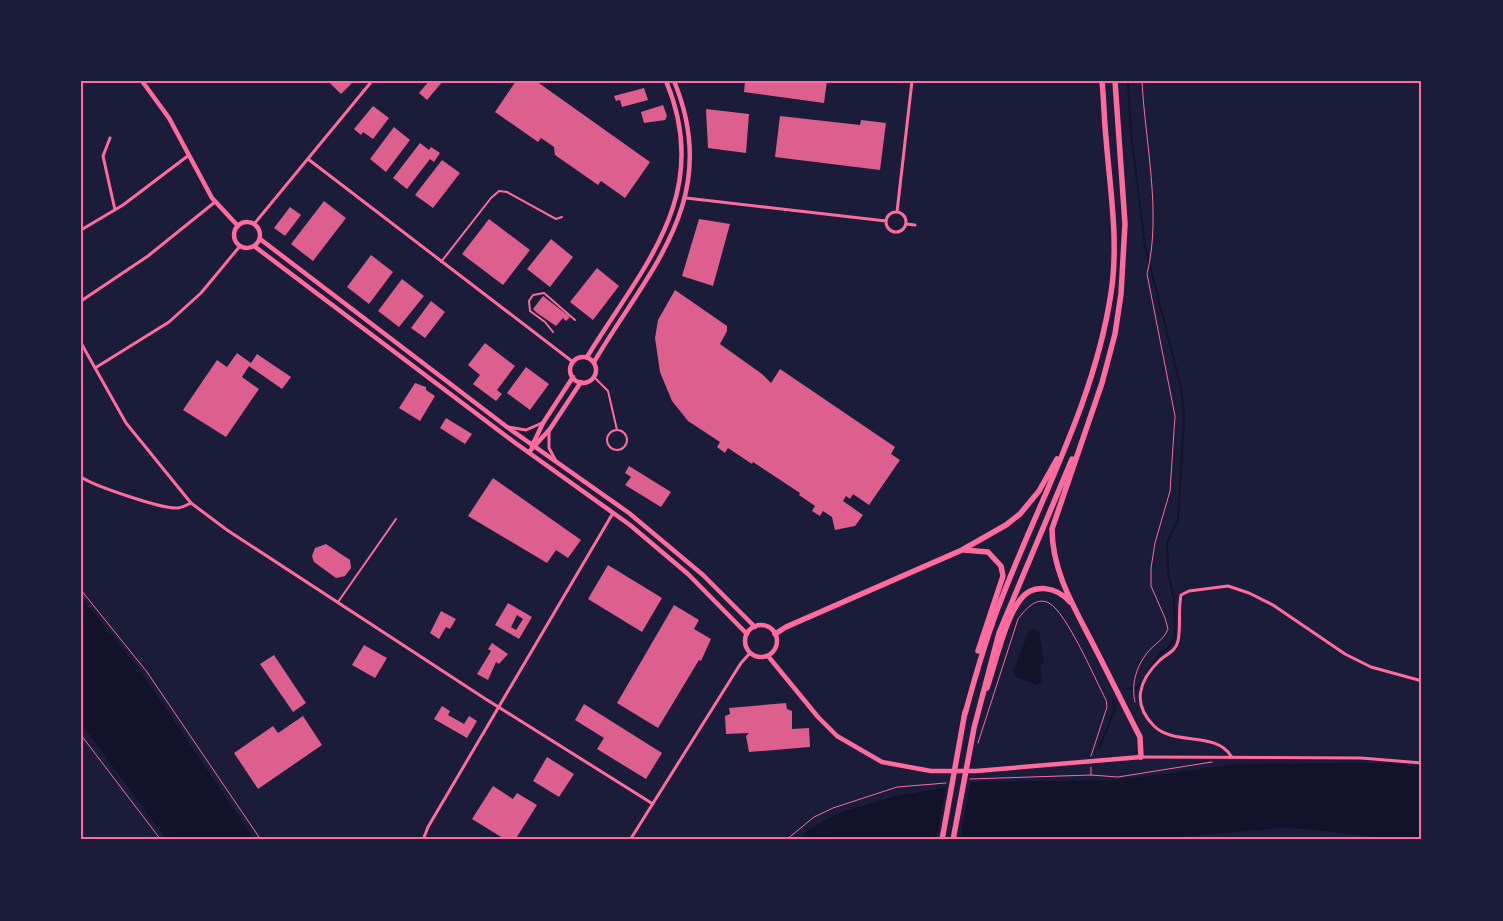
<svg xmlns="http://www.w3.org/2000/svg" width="1503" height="921" font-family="Rubik,sans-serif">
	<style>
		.water { fill: #12122b }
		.pier { fill: #1b1b3a }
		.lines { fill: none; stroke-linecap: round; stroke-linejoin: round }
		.stream { stroke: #12122b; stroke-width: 2 }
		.building { fill: #dd5f8e; fill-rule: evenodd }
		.path { stroke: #ff6b9d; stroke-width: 1 }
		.service { stroke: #ff6b9d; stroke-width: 2 }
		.minor { stroke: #ff6b9d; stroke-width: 3 }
		.tertiary { stroke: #ff6b9d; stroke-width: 4.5 }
		.primary { stroke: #ff6b9d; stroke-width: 5.5 }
		.neatline { fill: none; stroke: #ff6b9d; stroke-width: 2 }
	</style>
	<rect width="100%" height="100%" fill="#1b1b3a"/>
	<path class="water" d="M81,597l55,68 119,175h-88l-86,-117z
		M1033,629l6,3 5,30 -4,2 2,18 -5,3 -21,-8 -3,-5 16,-41z
		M1390,763l32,4v73h-22l-113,-13 -140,13h-350l14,-12 30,-16 56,-16 78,-14 143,-2 118,-16z"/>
	<path class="pier" d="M971,780l-11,60h-24l11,-56z"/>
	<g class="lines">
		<path class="stream" d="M1128,81l3,53 14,112 36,142 3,29 -6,103 -11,23 1,30 6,25 1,39 -7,11 -9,6 -9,15
			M1125,689l12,-1 5,-6
			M1099,748l16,-39 -2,-9"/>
	</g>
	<path class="building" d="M328,81h23l1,2 -11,11z
		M429,81h14l-16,19 -8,-7z
		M516,81h20l114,81 -25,36 -24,-17 -3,4 -43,-30 -1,-8 -13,-9 -3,4 -43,-30z
		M745,81h82l-3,22 -80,-11z
		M644,88l4,12 -26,7 -2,-7 -4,1 -2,-5z
		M663,105l4,11 -2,4 -21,3 -3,-11z
		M373,106l16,12 -16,21 -10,-7 -2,3 -7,-6z
		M706,109l43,5 -3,39 -38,-5z
		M780,116l80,9 1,-5 25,3 -6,47 -105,-13z
		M394,127l16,13 -24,32 -16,-13z
		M420,143l9,7 2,-3 9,6 -6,9 -4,-3 -23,30 -14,-11z
		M442,160l18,13 -27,35 -18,-13z
		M324,201l22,17 -33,43 -22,-17z
		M290,207l11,8 -16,21 -11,-8z
		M489,219l41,31 -27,35 -41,-31z
		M699,219l31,5 -17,62 -31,-10z
		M551,239l22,18 -23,30 -23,-18z
		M371,255l22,17 -24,32 -22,-17z
		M597,268l22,18 -26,34 -23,-18z
		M402,279l22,17 -25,31 -21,-16z
		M675,290l52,36v5l-7,13 42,30 9,9 9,-14 115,78 -4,7 9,6 -31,45 -16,-11 -3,5 -4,-3 -3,5 20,14 -8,11 -20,4 -3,-13 -9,-6 -3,5 -8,-5 3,-5 -16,-11 1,-2 -47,-31 -1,2 -24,-16 -3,5 -8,-6 3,-5 -32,-21 -16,-20 -12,-29 -5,-34 3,-18z
		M543,296l27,21 -4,4 -3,-3 -7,8 -19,-13 -4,-4z
		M431,301l14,11 -20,26 -14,-10z
		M485,343l30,23 -18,24 5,4 -6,7 -23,-17 7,-9 -12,-10z
		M237,353l14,10 6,-9 34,23 -9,12 -33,-23 -7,11 17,12 -33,48 -43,-27 34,-50 10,7z
		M526,367l23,17 -19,26 -23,-17z
		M415,383l11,4v3l9,6 -15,25 -21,-13z
		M446,418l26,16 -7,10 -25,-16z
		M629,466l42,26 -10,15 -36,-22 6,-8 -6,-4z
		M493,478l88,62 -13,18 -12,-8 -9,13 -79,-47z
		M326,544l24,16 1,8 -6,8 -9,2 -22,-16 -2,-6 3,-8z
		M608,565l54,33 -20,34 -54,-33z
		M508,603l24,14 -13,22 -24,-14zM517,615l6,4 -7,11 -5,-3z
		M674,605l25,15 -5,9 17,10 -10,22 -2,-1 -41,68 -41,-25z
		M441,611l15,8 -6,10 -4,-2 -7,12 -9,-6z
		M492,643l16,11 -9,10 -3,-2 -8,18 -11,-6 14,-23 -3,-2z
		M364,645l23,13 -12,20 -23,-13z
		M274,655l32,48 -13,9 -33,-48z
		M786,703l1,6 5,2v18l17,-1 1,19 -61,5 -3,-16 3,-3 -23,1 -1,-18 5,-2 -1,-6z
		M584,704l78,49 -16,26 -49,-30 7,-11 -29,-18z
		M442,706l8,5 -2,4 16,9 5,-8 8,5 -10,17 -33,-19z
		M303,716l19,29 -64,44 -24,-36 39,-27 5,7z
		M547,757l27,17 -15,23 -26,-16z
		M493,786l20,13 4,-6 20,12 -22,35h-9l-34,-21z"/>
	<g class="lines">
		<path class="path" d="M81,590l66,82 114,168
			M1135,702c-4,-17 1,-35 12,-49 7,-9 16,-12 21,-24l-3,-11 -14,-32v-18l4,-25 15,-52 5,-75 -28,-142c15,-60 -2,-132 -5,-193
			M81,735l80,105
			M978,743l40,-124c7,-9 18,-23 31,-16 18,10 46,76 57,97l1,7 -16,49
			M1091,767v8
			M970,779l121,-4 27,2 94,-15
			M786,840l28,-23 19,-9 64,-21 49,-4"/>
		<path class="service" d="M441,262l50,-64 8,-7 8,1 49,27 6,-2
			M553,332l-8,-10 -15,-11 -1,-10 4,-6 11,-2 31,27
			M594,377l14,14 9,39
			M607 440a10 10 0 1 1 20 0a10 10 0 1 1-20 0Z
			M338,602l58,-83"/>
		<path class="minor" d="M110,138l-7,18 12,54
			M308,159l265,203
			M686,198l200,23
			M897,212l15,-131
			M886 222a10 10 0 1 1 20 0a10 10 0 1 1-20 0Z
			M254,224l118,-143
			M906,224l9,1
			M81,230l42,-25 66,-50
			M81,301l67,-45 67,-54
			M81,343l45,80 65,80 36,27 257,168 169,106
			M95,368l74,-46 32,-29 39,-47
			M508,427l18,3 16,-7
			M549,431v17l7,13
			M81,477c13,9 81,32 96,31 4,0 10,-3 14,-5
			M1231,756c-15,-25 -57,-10 -77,-30 -22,-22 -16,-45 6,-66 7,-6 16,-9 18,-19 3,-14 0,-31 3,-46l8,-4 39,-5 21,7 24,12 72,49 26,13 51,14
			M1141,757l220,1 61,5
			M423,840l5,-13 185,-314
			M630,840l111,-177 9,-10"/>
		<path class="tertiary" d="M142,81l27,37 43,80 26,28
			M234 235a13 13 0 1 1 26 0a13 13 0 1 1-26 0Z
			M260,239l247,188 122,86 74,62 52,52
			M254,246l260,196 116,83 58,49 59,60
			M587,357c55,-90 127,-162 79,-276
			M570 370a13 13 0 1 1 26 0a13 13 0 1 1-26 0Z
			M594,362c55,-93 129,-163 80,-281
			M532,446l11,-23 30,-46
			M529,452l21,-23 31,-47
			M745 641a16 16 0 1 1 32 0a16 16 0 1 1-32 0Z
			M768,656l50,61 19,19 45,26 49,9h45l165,-14"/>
		<path class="primary" d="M1115,81l10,143 -4,70 -6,40 -13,49 -50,146c0,42 22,78 41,115 16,31 31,62 47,93l1,20
			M964,550l24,2 13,14 2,10 -25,75
			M775,634l11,-7 176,-77 44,-25 14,-11 19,-23 18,-32
			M987,688c8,-24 18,-68 33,-88 13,-18 37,-13 50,2
			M965,714c11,-41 22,-80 38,-119 39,-100 92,-195 108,-302 8,-51 -1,-104 -5,-155 -2,-19 -2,-38 -4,-57
			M942,840l23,-128
			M953,840l21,-112 25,-95 73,-174"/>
	</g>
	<rect width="1503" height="921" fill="none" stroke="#1b1b3a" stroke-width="165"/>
	<rect x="82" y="82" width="1338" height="756" class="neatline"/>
</svg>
